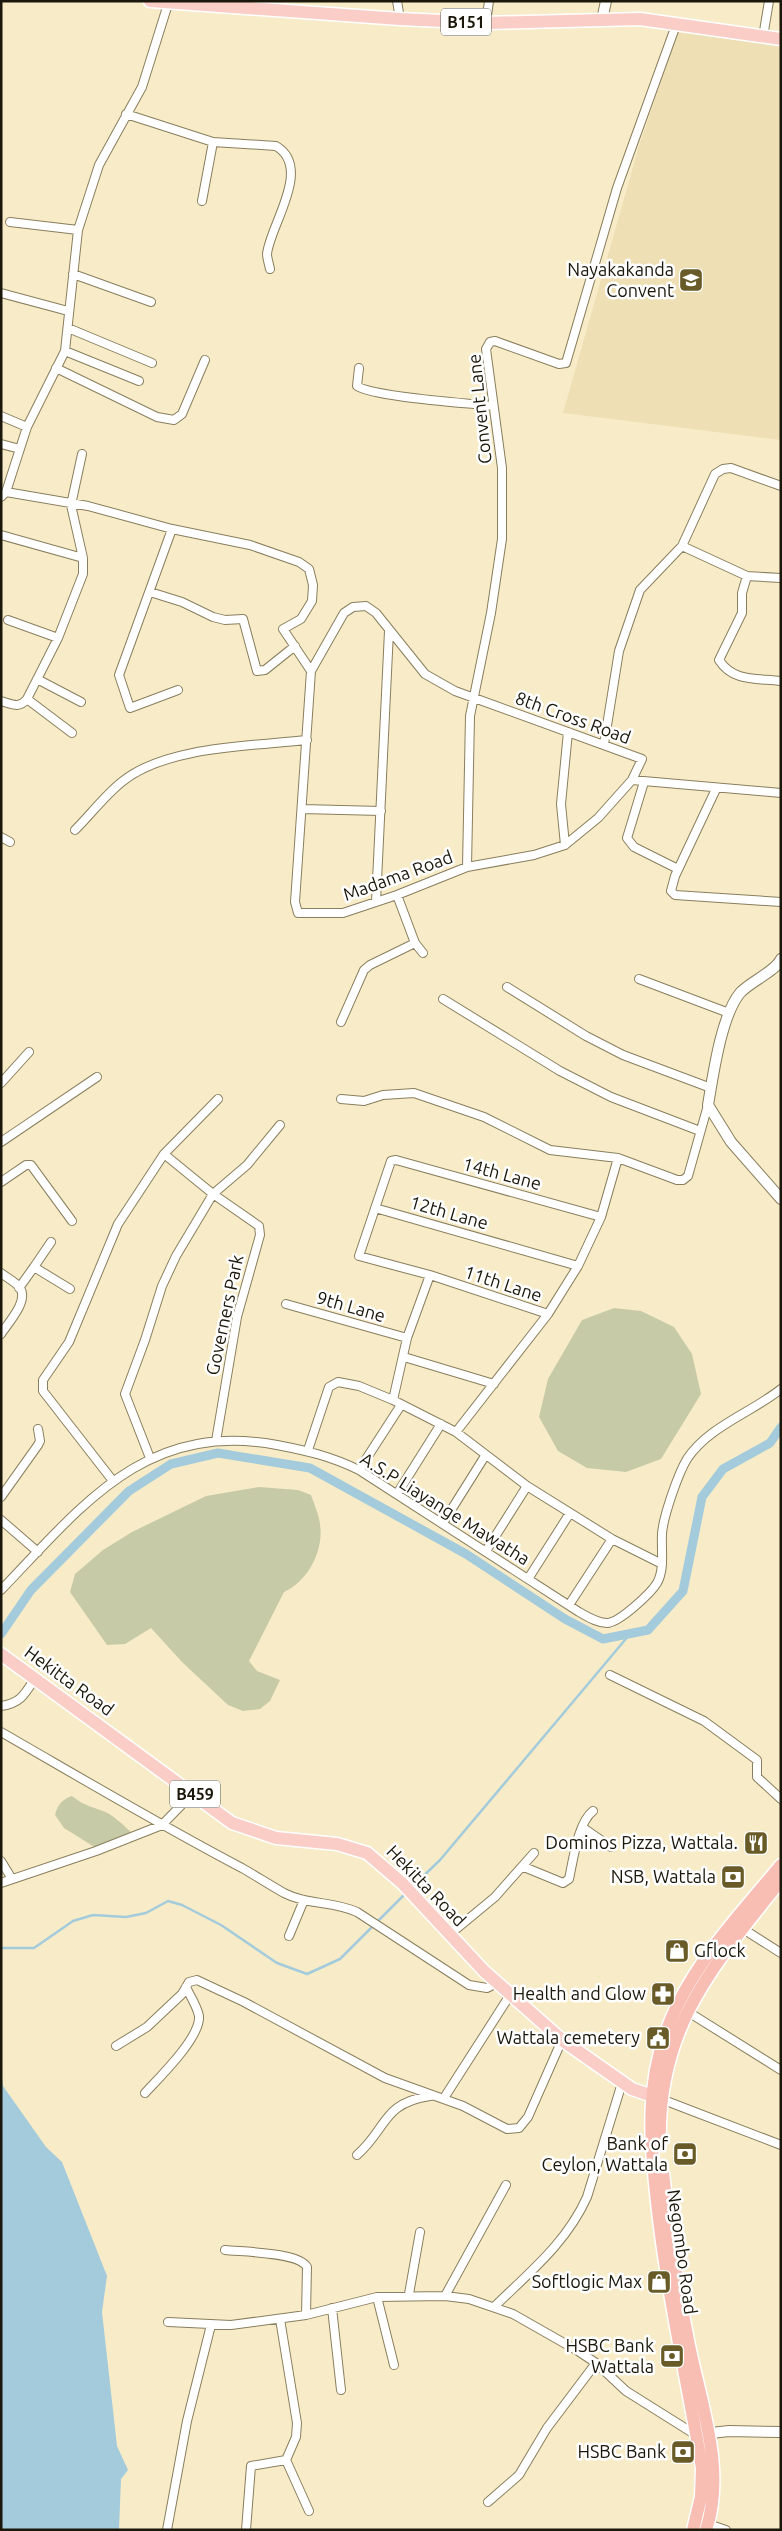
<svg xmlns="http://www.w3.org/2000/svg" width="782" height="2531" font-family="Ubuntu,sans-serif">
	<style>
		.built { fill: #eedfb5 }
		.green { fill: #c7caa7 }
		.water { fill: #a3cbdb }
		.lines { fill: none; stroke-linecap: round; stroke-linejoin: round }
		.stream { stroke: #a3cbdb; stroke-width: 2.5 }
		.canal { stroke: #a3cbdb; stroke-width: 9 }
		.minor-casing { stroke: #897e5d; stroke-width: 10 }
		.tertiary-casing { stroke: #897e5d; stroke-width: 12 }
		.primary-casing { stroke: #fff; stroke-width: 15 }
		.trunk-casing { stroke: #fff; stroke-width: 15 }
		.minor { stroke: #fff; stroke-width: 8 }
		.tertiary { stroke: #fff; stroke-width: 10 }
		.primary { stroke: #facec7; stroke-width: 12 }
		.trunk { stroke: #f8beb4; stroke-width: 12 }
		.labels { text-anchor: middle; stroke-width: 5; stroke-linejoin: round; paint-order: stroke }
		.shield { fill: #fff; stroke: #5f5d54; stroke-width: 1 }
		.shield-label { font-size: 16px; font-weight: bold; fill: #1b170a }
		.poi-label { font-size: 18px; fill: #1b170a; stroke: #fff; text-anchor: end }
		.street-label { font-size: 18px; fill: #1b170a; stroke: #fff }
	</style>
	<rect width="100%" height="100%" fill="#f8ecc8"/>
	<path class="built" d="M678,31l103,14v395l-218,-27 76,-267z"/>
	<path class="green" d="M614,1308l27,3 33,16 18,27 9,40 -40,65 -35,13 -39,-4 -29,-17 -19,-34 9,-38 34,-59z
		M259,1487l39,3 13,5c3,9 8,20 9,29 4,27 -12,57 -36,68l-35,69 8,10 23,9 -10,21 -10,8 -17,2 -15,-6 -46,-43 -31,-34 -26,16 -18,1 -37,-53 5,-18 28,-24 29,-18 74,-36z
		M72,1796c10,8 17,10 28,14 12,3 23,15 32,23l-36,15 -32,-20 -9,-13c2,-9 7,-16 17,-19z"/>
	<path class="water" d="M1,2069l2,17 43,61 16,15 45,114 -5,36 15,134 11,24 -7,9 -2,51h-118z"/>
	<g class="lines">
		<path class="stream" d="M411,1888l29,-28 190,-226
			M1,1948h33l39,-27 20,-6 33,2 20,-4 22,-12 14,4 39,20 56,38 30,11 33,-15 65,-65"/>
		<path class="canal" d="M1,1634l30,-44 98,-99 42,-27 47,-11 92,15 156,86 99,65 38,20 45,-9 35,-39 19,-94 21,-28 47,-26 11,-16"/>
		<defs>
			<path id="minor" d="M397,1l3,18
				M486,23l3,-22
				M763,37l6,-36
				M126,114l87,28 63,4c37,22 -6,79 -9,108 0,4 2,10 3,15
				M202,201l11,-59
				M10,222l68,8
				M73,274l78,28
				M1,293l67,18
				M68,328l84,35
				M65,351l74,30
				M56,368l101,49 17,3 8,-6 23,-54
				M359,368l-2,18c16,11 111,17 136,20
				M1,416l26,11
				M1,444l19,5
				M6,492l82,14 84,23 78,16 49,17 10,7 4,16 -1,16 -11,18 -18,10 28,42
				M1,497l5,-5 21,-65 38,-76 13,-121 21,-65 43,-78 26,-83
				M172,529l-53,146 11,33 48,-18
				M1,535l82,23
				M682,546l65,30 34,2
				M747,576l-5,17v20l-23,47c14,22 37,18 62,21
				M150,592l32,10 31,15 12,3 18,-1 14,52 8,-1 30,-24
				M366,606l10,7 49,61 30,17 187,68 -10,21 -34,38 -33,27 -31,10 -67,12 -70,28 -54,18h-45l-3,-11 16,-231 33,-58 9,-6z
				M8,620l50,18
				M37,679l44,23
				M27,699l45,34
				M1,701c11,3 18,8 26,-2l31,-61 25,-64v-16l-12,-53 11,-51
				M604,744l15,-93 21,-61 42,-44 33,-72 8,-5 8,-1 50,18
				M632,780l149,13
				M644,782l-17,56 7,9 44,22
				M716,789l-41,87 -4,15 4,4 106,7
				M302,809l79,2
				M75,830c16,-16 31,-36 48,-49 44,-35 130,-35 184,-41
				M1,837l9,5
				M565,845l-4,-41 7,-72
				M467,867l3,-151 21,-103 11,-74v-71l-16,-119 4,-7 5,-1 64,23 7,-1 51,-175 59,-163
				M397,895l18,48 8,10
				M376,902l13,-271
				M639,979l90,34
				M507,987l79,49 37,19 88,33
				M443,999l117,72 51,26 89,34
				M341,1022l23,-52 6,-5 45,-22
				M1,1083l28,-31
				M341,1099l23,2 19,-6 31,-2 70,24 66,33 68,8 -17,59
				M1,1142l96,-65
				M164,1154l49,40 46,32 1,9 -23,82 -21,124
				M618,1158l59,22h6l5,-4 20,-71
				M1,1182l25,-17h5l41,56
				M375,1208l203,58
				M34,1267l17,-25
				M1,1273c6,5 15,9 19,15 9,13 -12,35 -19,46
				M19,1288l15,-21 36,22
				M286,1304l121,34
				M404,1357l90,27
				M393,1400l14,-62 23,-63
				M456,1432l92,-118 30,-48 23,-49 -205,-57 -5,1 -32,95 71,19 118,39
				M308,1450l21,-63 9,-5 21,4 34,14 63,32 71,54 85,53 50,25
				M150,1458l-25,-64 20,-54 17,-54 14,-30 37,-62 34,-29 33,-40
				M359,1470l42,-65
				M113,1481l-70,-90v-11l26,-38 49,-118 46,-70 54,-55
				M397,1494l44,-70
				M1,1497l37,-52 2,-4 -2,-12
				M1,1520l37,32
				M443,1523l42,-67
				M486,1551l41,-65
				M528,1579l42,-66
				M1,1590c82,-85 144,-169 276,-145 31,6 53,11 82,25l220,142c9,5 18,11 28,11 12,0 44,-30 50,-40 8,-14 4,-33 5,-49 1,-17 16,-60 25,-75 22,-33 64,-46 94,-70
				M569,1605l43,-66
				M610,1675l94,46 53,39v17l24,22
				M1,1706c20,-3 24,-12 34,-28
				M1,1732c80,46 159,93 241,136 14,8 28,17 42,25 23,12 49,8 73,19l112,73 18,3 10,-5
				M582,1827l29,20
				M1,1861l11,18
				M524,1867l39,16 6,-4c4,-18 9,-57 24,-68
				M1,1883l95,-32 66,-26 31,-32
				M740,1927l41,26
				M449,1935l46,-38 39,-44
				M289,1936l15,-36
				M685,2010l96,60
				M116,2046l31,-19 35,-33 7,-12 8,-2 47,22 141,76 78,28 44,23 12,-1 9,-11 34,-77
				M145,2093c14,-15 56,-56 54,-77 -2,-10 -9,-20 -13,-29
				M444,2098l66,-103
				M661,2099l120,46
				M357,2155c30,-26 25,-52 73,-59
				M225,2250c17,2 74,2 82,17l-1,48
				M409,2294l11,-62
				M445,2296l61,-111
				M377,2297l17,68
				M495,2306c35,-34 72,-64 92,-109l35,-114
				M332,2308l9,82
				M168,2322l63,3 75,-10 71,-18 68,-1 24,3 44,15 65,37 18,12 30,28 70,44
				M286,2460l23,51
				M488,2502l31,-27 28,-47 49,-65
				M708,2524l18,6
				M167,2530l20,-109 24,-96
				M246,2530l5,-64 35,-6 10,-23 1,-14 -17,-104"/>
			<path id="tertiary" d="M602,20l4,-19
				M781,959c-6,13 -30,22 -41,34 -19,23 -27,83 -32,112l23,37 50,57
				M702,2434l27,-3 52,1"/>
			<path id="primary" d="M150,1l250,18 86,4 154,-4 141,20
				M1,1654l231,169 44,15 61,6 30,9 35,30 82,88 78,69 70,49 29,10"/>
			<path id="trunk" d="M660,2145c-4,-117 53,-179 121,-265
				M663,2173c6,54 13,108 24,162 11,62 40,132 19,195
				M693,2530l8,-33 1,-29c-14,-84 -33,-165 -43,-249 -9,-77 -17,-143 19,-215 25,-51 67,-95 103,-139"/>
		</defs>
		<use href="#minor" class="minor-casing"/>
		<use href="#tertiary" class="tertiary-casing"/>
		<use href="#primary" class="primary-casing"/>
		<use href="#trunk" class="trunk-casing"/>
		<use href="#minor" class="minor"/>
		<use href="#tertiary" class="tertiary"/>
		<use href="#primary" class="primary"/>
		<use href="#trunk" class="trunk"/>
	</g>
	<defs>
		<symbol id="school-square" viewBox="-11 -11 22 22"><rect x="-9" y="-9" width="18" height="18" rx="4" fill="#685b28" stroke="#fff"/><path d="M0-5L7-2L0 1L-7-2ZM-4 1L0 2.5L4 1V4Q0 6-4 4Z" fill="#fff"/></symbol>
		<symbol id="restaurant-square" viewBox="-11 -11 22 22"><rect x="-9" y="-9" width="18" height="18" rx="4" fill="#685b28" stroke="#fff"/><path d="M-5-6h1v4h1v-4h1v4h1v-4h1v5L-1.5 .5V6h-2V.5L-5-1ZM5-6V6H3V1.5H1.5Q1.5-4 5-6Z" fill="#fff"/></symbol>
		<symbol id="bank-square" viewBox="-11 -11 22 22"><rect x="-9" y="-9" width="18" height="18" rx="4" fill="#685b28" stroke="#fff"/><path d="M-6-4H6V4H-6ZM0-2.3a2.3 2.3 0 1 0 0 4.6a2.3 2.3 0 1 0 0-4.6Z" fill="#fff"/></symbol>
		<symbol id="shop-square" viewBox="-11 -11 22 22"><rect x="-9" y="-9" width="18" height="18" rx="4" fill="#685b28" stroke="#fff"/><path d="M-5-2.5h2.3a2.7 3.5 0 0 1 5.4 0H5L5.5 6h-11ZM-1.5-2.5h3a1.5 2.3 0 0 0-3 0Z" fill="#fff"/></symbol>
		<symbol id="pharmacy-square" viewBox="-11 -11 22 22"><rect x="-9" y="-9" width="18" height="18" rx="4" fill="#685b28" stroke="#fff"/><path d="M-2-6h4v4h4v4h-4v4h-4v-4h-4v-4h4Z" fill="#fff"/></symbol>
		<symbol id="civic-square" viewBox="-11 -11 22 22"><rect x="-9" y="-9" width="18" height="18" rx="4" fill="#685b28" stroke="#fff"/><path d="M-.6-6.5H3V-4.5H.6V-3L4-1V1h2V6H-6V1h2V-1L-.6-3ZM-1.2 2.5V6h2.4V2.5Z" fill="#fff"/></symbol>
	</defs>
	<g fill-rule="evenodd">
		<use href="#school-square" x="677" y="266" width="28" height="28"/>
		<use href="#restaurant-square" x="742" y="1829" width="28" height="28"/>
		<use href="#bank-square" x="719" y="1863" width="28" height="28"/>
		<use href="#shop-square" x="663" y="1937" width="28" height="28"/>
		<use href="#pharmacy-square" x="649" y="1980" width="28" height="28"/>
		<use href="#civic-square" x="644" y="2024" width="28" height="28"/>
		<use href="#bank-square" x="671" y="2140" width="28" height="28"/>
		<use href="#shop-square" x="645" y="2268" width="28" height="28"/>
		<use href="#bank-square" x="658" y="2342" width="28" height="28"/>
		<use href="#bank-square" x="669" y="2438" width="28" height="28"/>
	</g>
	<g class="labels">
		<g class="shield">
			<rect x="441" y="8.5" width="50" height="27" rx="4"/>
			<rect x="170" y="1780.5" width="50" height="27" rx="4"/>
		</g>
		<g class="shield-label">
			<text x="466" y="28">B151</text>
			<text x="195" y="1800">B459</text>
		</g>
		<g class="poi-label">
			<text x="674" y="276">Nayakakanda<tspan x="674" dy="21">Convent</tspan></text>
			<text x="738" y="1849">Dominos Pizza, Wattala.</text>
			<text x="716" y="1883">NSB, Wattala</text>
			<text x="694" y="1957" text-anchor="start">Gflock</text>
			<text x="646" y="2000">Health and Glow</text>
			<text x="640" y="2044">Wattala cemetery</text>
			<text x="668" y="2150">Bank of<tspan x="668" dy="21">Ceylon, Wattala</tspan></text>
			<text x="642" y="2288">Softlogic Max</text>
			<text x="654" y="2352">HSBC Bank<tspan x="654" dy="21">Wattala</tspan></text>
			<text x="666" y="2458">HSBC Bank</text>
		</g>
		<g class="street-label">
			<text transform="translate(480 409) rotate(-96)" y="6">Convent Lane</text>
			<text transform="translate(573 718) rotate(20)" y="6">8th Cross Road</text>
			<text transform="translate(398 876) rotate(-20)" y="6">Madama Road</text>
			<text transform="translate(502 1174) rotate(15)" y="6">14th Lane</text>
			<text transform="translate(449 1213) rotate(16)" y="6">12th Lane</text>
			<text transform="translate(503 1284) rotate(18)" y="6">11th Lane</text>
			<text transform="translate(351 1307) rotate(16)" y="6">9th Lane</text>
			<text transform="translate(225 1315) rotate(-78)" y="6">Governers Park</text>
			<text transform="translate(445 1509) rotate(32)" y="6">A.S.P Liayange Mawatha</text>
			<text transform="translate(69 1681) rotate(36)" y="6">Hekitta Road</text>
			<text transform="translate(426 1886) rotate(46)" y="6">Hekitta Road</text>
			<text transform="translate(682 2252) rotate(82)" y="6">Negombo Road</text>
		</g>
	</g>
	<rect width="782" height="2531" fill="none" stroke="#1b170a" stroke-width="5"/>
</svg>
